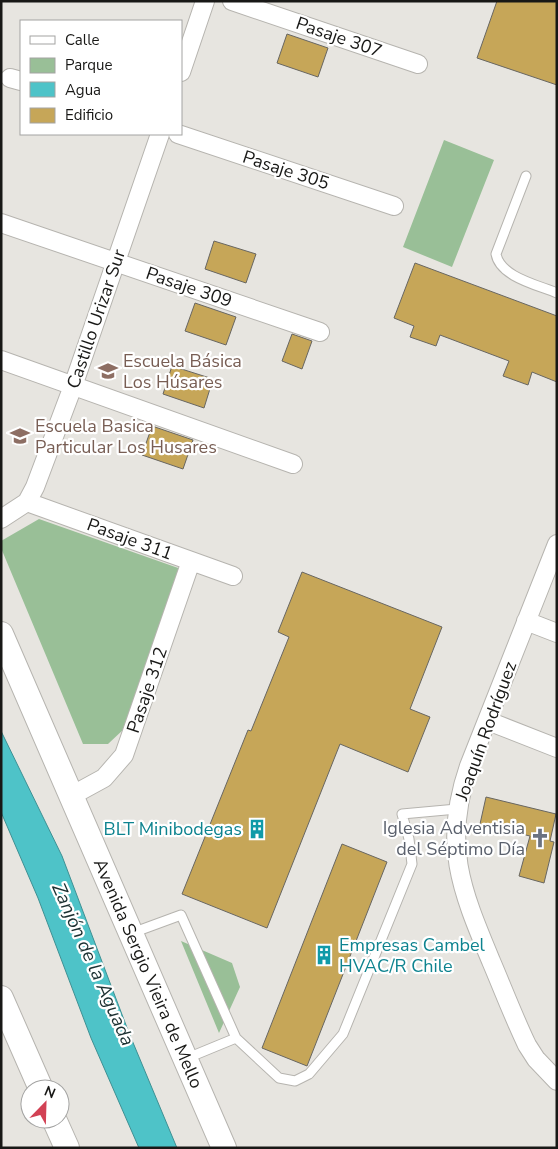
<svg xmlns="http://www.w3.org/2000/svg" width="558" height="1149" font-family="'Nunito Sans',sans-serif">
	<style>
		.green { fill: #99bf97 }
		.water { fill: #4ec3c8; stroke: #3e9093 }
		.building { fill: #c6a658; stroke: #686661 }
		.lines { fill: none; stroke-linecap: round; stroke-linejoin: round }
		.service-casing { stroke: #b6b4af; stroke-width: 11 }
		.minor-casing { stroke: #b6b4af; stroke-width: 20 }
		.secondary-casing { stroke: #b6b4af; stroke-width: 26 }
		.service { stroke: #fff; stroke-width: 9 }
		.minor { stroke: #fff; stroke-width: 18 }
		.secondary { stroke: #fff; stroke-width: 24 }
		.labels { text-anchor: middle; stroke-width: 4.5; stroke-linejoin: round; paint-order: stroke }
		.street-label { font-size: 18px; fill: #181816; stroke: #fff }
		.education-label { font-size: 18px; fill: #785e54; stroke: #fff; text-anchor: start }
		.worship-label { font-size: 18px; fill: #5b616d; stroke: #fff; text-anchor: end }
		.culture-label { font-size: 18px; fill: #0d838f; stroke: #fff; text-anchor: end }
		.water-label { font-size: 19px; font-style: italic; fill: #1b3031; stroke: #fff }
	</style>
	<rect width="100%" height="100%" fill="#e7e5e0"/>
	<path class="green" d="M444,140l50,20 -42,107 -49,-20z
		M39,519l142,50 -56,159 -17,16h-25l-82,-196v-7z
		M181,941l51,22 8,24 -21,46z"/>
	<path class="water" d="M1,731l61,125 67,177 48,115h-38l-48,-110 -53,-140 -37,-86z"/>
	<path class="building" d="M497,1h60v84l-80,-27z
		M287,34l41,14 -10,29 -41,-14z
		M214,241l42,13 -10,29 -41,-14z
		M415,263l142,53v66l-25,-10 -4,13 -25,-9 6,-15 -69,-26 -4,11 -26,-9 4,-11 -20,-8z
		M195,303l41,14 -10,28 -41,-14z
		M292,334l20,7 -10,28 -20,-8z
		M172,366l41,13 -9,29 -41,-14z
		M152,426l41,14 -10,29 -41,-14z
		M302,572l140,55 -32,82 20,8 -22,55 -68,-28 -73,184 -85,-34 66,-164 3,1 38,-94 -11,-5z
		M486,797l70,17 -6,27 4,1 -10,41 -25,-7 11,-40 -50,-12z
		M342,844l45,18 -80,204 -45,-18z"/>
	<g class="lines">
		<defs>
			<path id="service" d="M526,176l-30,78c4,23 42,31 61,39
				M132,933l49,-18 55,123 43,40 16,3 14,-7 34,-40 69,-170 -3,-25 -7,-25 55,-5
				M185,1059l51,-21"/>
			<path id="minor" d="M232,1l186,63
				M181,72l24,-71
				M10,78l11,3
				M178,134l216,72
				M1,223l319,109
				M1,360l292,104
				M27,502l206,74
				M1,519l26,-17 8,-15 38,-101 87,-252
				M557,544l-88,222c-27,78 -8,123 22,195 12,28 23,57 36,84l9,14 21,22
				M526,621l31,12
				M488,721l69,27
				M71,796l33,-18 20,-23 67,-194"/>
			<g id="secondary">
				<path id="s1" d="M1,634l223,514"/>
				<path d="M1,998l40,91"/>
				<path d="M54,1119l13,29"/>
			</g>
		</defs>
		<use href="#service" class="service-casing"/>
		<use href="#minor" class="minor-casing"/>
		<use href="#secondary" class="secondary-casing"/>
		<use href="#service" class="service"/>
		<use href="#minor" class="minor"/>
		<use href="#secondary" class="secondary"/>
	</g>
	<defs>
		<symbol id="school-bare" viewBox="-9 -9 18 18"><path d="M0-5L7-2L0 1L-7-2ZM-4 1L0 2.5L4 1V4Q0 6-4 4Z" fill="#8d6e63" stroke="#fff" stroke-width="2.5" paint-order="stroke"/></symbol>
		<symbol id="building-bare" viewBox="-9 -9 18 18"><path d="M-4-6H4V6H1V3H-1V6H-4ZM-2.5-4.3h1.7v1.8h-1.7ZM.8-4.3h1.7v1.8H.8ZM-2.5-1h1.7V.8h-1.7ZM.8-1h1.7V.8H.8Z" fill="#0f9aa8" stroke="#fff" stroke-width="2.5" paint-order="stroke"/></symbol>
		<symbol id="church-bare" viewBox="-9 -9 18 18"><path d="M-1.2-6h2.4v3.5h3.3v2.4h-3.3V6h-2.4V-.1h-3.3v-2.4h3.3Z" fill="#6b7280" stroke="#fff" stroke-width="2.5" paint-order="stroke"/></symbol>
	</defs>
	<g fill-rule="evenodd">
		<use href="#school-bare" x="94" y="357" width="28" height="28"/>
		<use href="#school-bare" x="6" y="422" width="28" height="28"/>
		<use href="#building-bare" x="243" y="815" width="28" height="28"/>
		<use href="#church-bare" x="526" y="824" width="28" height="28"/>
		<use href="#building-bare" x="310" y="941" width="28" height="28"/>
	</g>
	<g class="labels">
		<g class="street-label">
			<text transform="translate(339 37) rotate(19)" y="6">Pasaje 307</text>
			<text transform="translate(286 170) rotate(18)" y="6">Pasaje 305</text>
			<text transform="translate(189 287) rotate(19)" y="6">Pasaje 309</text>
			<text transform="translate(96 319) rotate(-71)" y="6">Castillo Urizar Sur</text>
			<text transform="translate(130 539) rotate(20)" y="6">Pasaje 311</text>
			<text transform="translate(147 690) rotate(-71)" y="6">Pasaje 312</text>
			<text transform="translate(486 731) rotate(-70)" y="6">Joaquín Rodríguez</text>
			<text dy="6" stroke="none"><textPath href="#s1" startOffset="370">Avenida Sergio Vieira de Mello</textPath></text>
		</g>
		<g class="education-label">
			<text x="123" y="367">Escuela Básica<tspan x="123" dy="21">Los Húsares</tspan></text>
			<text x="35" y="432">Escuela Basica<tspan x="35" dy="21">Particular Los Husares</tspan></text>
		</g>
		<g class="worship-label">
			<text x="525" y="834">Iglesia Adventisia<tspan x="525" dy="21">del Séptimo Día</tspan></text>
		</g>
		<g class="culture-label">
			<text x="242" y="835">BLT Minibodegas</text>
			<text x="339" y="951" text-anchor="start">Empresas Cambel<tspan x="339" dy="21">HVAC/R Chile</tspan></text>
		</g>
		<g class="water-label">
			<text transform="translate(94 964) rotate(66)" y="7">Zanjón de la Aguada</text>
		</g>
	</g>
	<rect width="558" height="1149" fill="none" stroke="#181816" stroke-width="5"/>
	<rect x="20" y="20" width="162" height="115" fill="#ffffff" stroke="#a3a3a2"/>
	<rect x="30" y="36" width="25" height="8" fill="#ffffff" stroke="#a3a3a2"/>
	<text x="65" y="45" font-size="15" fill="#181816">Calle</text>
	<rect x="30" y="58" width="25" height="15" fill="#99bf97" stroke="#a3a3a2"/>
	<text x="65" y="70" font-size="15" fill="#181816">Parque</text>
	<rect x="30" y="82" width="25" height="15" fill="#4ec3c8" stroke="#a3a3a2"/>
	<text x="65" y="95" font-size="15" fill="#181816">Agua</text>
	<rect x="30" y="108" width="25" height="15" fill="#c6a658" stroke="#a3a3a2"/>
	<text x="65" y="120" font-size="15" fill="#181816">Edificio</text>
	<g transform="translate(45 1104) rotate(23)"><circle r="24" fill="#ffffff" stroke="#a3a3a2"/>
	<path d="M0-4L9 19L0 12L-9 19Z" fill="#d24154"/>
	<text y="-8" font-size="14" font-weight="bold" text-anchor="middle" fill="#181816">N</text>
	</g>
</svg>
